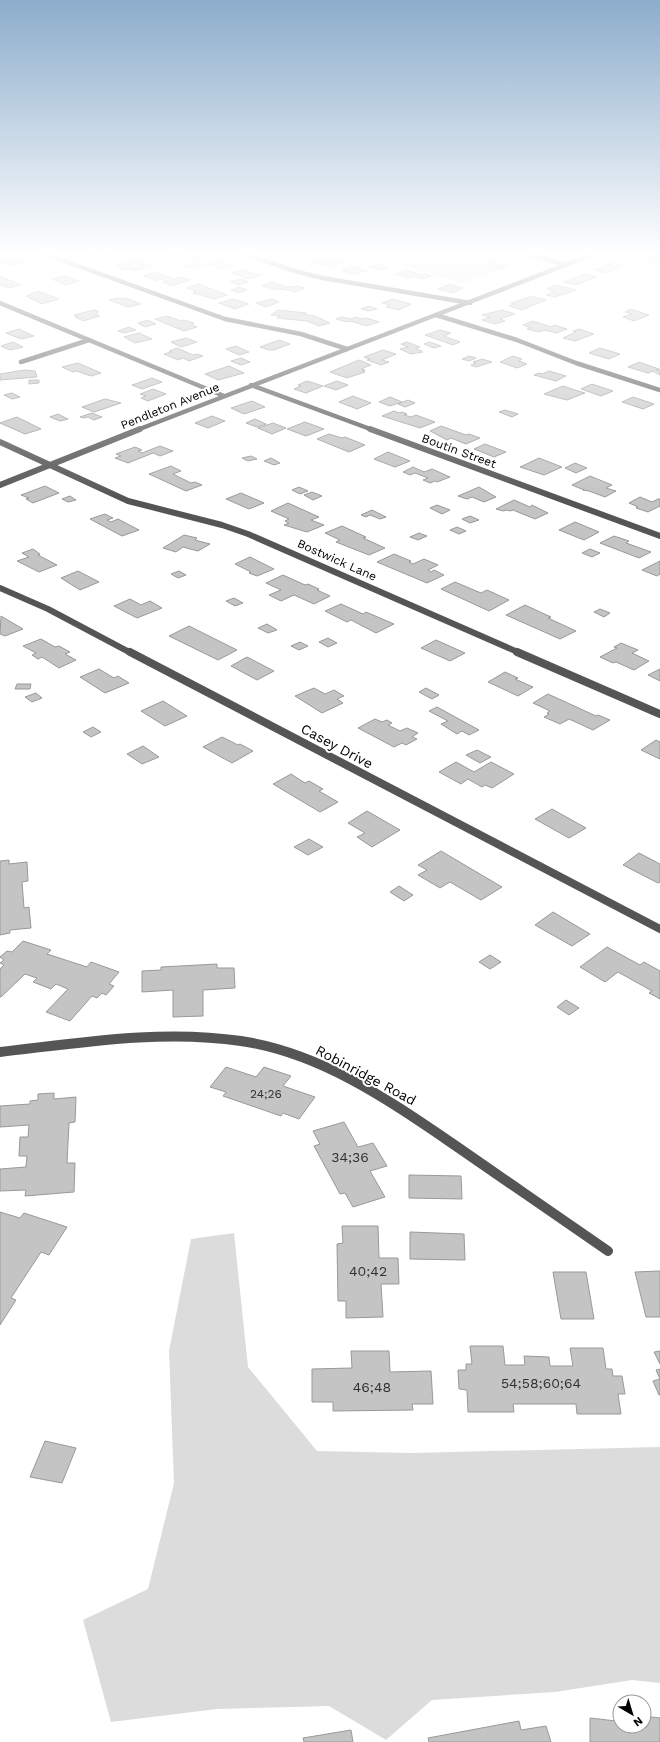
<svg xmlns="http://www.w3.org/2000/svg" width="660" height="1742" font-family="'Work Sans',sans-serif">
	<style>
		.green { fill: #dcdcdc }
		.building { fill: #c4c4c4; stroke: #999 }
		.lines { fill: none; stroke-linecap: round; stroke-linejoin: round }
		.service { stroke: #555; stroke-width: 4.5 }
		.minor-far3 { stroke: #555; stroke-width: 4.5 }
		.minor-far2 { stroke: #555; stroke-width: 6 }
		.minor-far1 { stroke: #555; stroke-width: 8 }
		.minor { stroke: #555; stroke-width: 10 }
		.tertiary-far1 { stroke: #555; stroke-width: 4.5 }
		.tertiary { stroke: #555; stroke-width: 6 }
		.labels { text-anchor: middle; stroke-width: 4; stroke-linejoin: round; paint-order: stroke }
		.far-street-label { font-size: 12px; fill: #000; stroke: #fff }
		.number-label { font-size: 12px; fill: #313131 }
		.street-label { font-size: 14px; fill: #000; stroke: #fff }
		.near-number-label { font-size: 14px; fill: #313131 }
	</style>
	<rect width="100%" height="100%" fill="#fff"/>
	<path class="green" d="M362,254h179l-79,29z
		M234,1233l14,134 69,84 94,2 249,-6v236l-28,-3 -77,12 -123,8 -46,40 -57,-34 -112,3 -106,13 -28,-102 65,-31 26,-106 -5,-132 22,-112z"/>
	<path class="building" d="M82,254h31l-14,4z
		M166,254h33l6,2 -11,4 -13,-5 -6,2z
		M355,254h3l10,3 -10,4 -12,-4z
		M12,257l15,5 -15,4 -12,-4v-2z
		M329,257l6,2 -4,1h6l7,2 -14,5 -18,-5z
		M651,257l9,2v2l-5,2 -12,-3z
		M135,259l11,4 -6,2 8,-1 4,2 -17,5 -6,-2 -4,1 -8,-3 4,-1 -5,-2z
		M218,260l16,6 -11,3 -16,-5z
		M199,262l6,2 -16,4 -6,-2z
		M492,263l14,4 -7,3 -14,-4z
		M613,263l11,3 -18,7 -12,-3z
		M379,264l10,4 -9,2 -10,-3z
		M352,266l15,5 -15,3 -11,-4z
		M243,270l9,3 10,2 -14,4 -17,-6z
		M407,270l13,4 -12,4 -13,-4z
		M156,272l18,7 6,-2 10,3 -19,6 -8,-4 4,-1 -6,-2 -4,2 -14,-5z
		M425,274l6,2 -9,3 -7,-2z
		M585,274l11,3 -20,8 -12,-3z
		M0,276l21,9 -12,3 -9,-3z
		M66,276l13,5 -13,4 -14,-6z
		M240,279l9,3 -10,3 -9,-3z
		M272,282l15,5 11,-1 7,2 -9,4 -14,-3 -4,1 -16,-4z
		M199,284l28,11 -13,4 -21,-6 3,-1 -10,-4z
		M450,284l13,4 -10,5 -15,-4z
		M556,285l20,5 -21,7 -9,-2 9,-4 -8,-2z
		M239,287l8,3 -9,3 -7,-3z
		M38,291l21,8 -17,5 -16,-8z
		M532,296l14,4 -24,10 -13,-4 6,-2 -4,-1z
		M117,298l4,1 5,-1 15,6 -13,3 -19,-7z
		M233,299l16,5 -14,5 -16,-6z
		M272,299l7,3 -13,5 -10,-4z
		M392,299l19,5 -12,6 -13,-3 4,-2 -8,-2z
		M369,306l8,3 -8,2 -8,-2z
		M631,309l18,6 -15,6 -11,-4 9,-3 -7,-2z
		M94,310l5,2 -4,2 5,2 -17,5 -8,-4h3l-4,-2z
		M278,310l28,3 -3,1 12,2 15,7 -11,3 -12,-5 -30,-3 3,-2 -9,-1z
		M502,310l13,4 -15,5 5,2 -10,3 -13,-4 8,-3 -8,-2z
		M167,316l14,5 3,-1 10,3 -3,1 6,3 -13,4 -29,-12z
		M342,317l8,2 6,-2 6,2 5,-1 12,4 -13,4 -15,-5 -4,1 -11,-3z
		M148,320l8,4 -11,3 -7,-4z
		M533,321l18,6 3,-2 13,4 -11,4 -11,-3 -6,2 -12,-3 4,-1 -8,-3z
		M129,327l7,3 -12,3 -6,-2z
		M19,329l15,7 -13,3 -15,-6z
		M579,329l15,5 -19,7 -12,-3 13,-6 -3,-1z
		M440,330l11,3 -7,3 16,6 -7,3 -28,-10z
		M139,333l13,6 -17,4 -11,-6z
		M186,338l11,4 -16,5 -10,-5z
		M279,340l11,4 -16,6h-5l-9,-3z
		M13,342l10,5 -13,3 -9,-4z
		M407,342l13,5 -4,1 7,4 -12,2 -11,-5 8,-2 -7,-3z
		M430,342l11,4 -7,2 -10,-4z
		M236,346l13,6 -10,3 -13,-6z
		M177,348l16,7 4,-1 6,2 -14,5 -6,-3 -5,2 -14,-6 8,-2 -3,-1z
		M600,348l20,6 -11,5 -20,-6z
		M383,350l13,4 -14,6 7,2 -8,3 -14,-5 3,-1 -6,-2z
		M469,356l7,2 -7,3 -7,-2z
		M513,356l9,3 -3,2 8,3 -10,4 -17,-6z
		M241,358l9,4 -9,3 -10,-4z
		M482,359l10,3 -16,5 -5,-2 5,-2 -3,-1z
		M359,360l12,5 -10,4 4,1 -3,1 3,1 -18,6 -17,-6z
		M639,362l20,7 -3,1h4v5l-7,-4 -5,2 -20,-6z
		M78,363l23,10 -10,3 -15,-5 -3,1 -11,-5z
		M229,366l15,7 -26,7 -13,-6z
		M25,370l10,1 2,6 -37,3v-6z
		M549,371l17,5 -10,5 -22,-6 5,-2 3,1z
		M152,378l10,4 -20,7 -10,-4z
		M29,380h10v3l-10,1z
		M307,381l16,5 -17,7 -12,-4 7,-3 -3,-1z
		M337,381l11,4 -12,5 -12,-4z
		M592,384l21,7 -12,5 -20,-7z
		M563,386l12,4 10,3 -18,7 -23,-6z
		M153,389l13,5 -18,7 -7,-3 5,-2 -6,-2z
		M12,393l8,4 -8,2 -8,-4z
		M353,396l18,7 -14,6 -18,-7z
		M390,397l12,5 -12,4 -11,-4z
		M633,397l21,7 -11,5 -21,-7z
		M105,399l16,4 -27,9 -12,-5z
		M408,400l7,3 -10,4 -7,-3z
		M252,401l13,6 -21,7 -13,-6z
		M505,410l13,4 -6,3 -13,-5z
		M394,411l5,2 3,-1 5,2 -3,1 7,2 5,-2 19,7 -15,6 -38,-12z
		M92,413l10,4 -8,3 -6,-3 -4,1 -4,-1z
		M58,414l10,5 -8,2 -10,-4z
		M212,416l13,5 -17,7 -13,-5z
		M17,417l24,12 -16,5 -25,-11z
		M255,419l11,5 -9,3 -11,-4z
		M305,422l19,7 -18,7 -19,-7z
		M273,423l13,5 -14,6 -14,-6z
		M441,426l25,9 3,-1 11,4 -14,6 -15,-6 -4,2 -17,-9z
		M329,434l13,4 3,-1 20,8 -16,7 -32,-13z
		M485,444l21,8 -12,5 -20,-8z
		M160,446l13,5 -13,5 -7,-3 -25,10 -13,-5 6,-2 -5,-2 19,-7 7,3 -4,1 4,2z
		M388,452l22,9 -15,6 -21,-8z
		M251,456l6,3 -9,2 -6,-3z
		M271,458l9,5 -6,2 -10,-4z
		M539,458l23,9 -18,8 -24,-8z
		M575,463l12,5 -11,5 -11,-5z
		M171,466l10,5 -8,3 18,9 4,-1 7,3 -16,6 -37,-17z
		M413,467l11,5 8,-3 18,8 -13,5 -2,-1 -5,2 -7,-3 5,-2 -13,-5 -5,2 -7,-3z
		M590,476l22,9 -6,3 10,3 -11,6 -16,-6 -6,-1h1l-12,-5z
		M45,486l14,7 -26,10 -7,-4 3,-1 -8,-3z
		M299,487l9,4 -8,3 -8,-4z
		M479,487l17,10 -12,5 -12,-5 -5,2 -9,-3z
		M312,492l10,4 -9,4 -9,-5z
		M241,493l23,10 -15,6 -23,-10z
		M70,496l6,4 -8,2 -6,-3z
		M640,497l12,5 6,-3h2v7l-12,6 -12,-4 2,-1 -9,-4z
		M514,500l16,7 2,-2 16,8 -13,6 -22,-9 -3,1 -3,-1 -4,1 -7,-2z
		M288,503l31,14 -8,3 13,5 -17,7 -23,-7 5,-2 -4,-2 4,-2 -18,-8z
		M437,505l13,5 -8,4 -12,-6z
		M372,510l14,7 -6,2 -10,-4 -4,2 -5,-2z
		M105,514l8,4 -6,2 4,2 7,-3 21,11 -17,6 -32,-17z
		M470,516l9,4 -9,3 -8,-4z
		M575,522l24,10 -15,8 -25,-10z
		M342,526l24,11 -3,1 22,10 -16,7 -33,-13 4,-2 -15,-7z
		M457,527l9,4 -7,3 -9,-4z
		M419,533l8,3 -9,4 -8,-3z
		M184,535l13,3 -2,2 15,4 -12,7 -15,-4 -7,5 -13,-4z
		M614,536l15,5 -3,2 25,9 -12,6 -39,-15z
		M33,549l7,5 -2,1 19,10 -18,7 -22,-11 12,-4 -7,-4z
		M590,549l10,4 -8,4 -10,-4z
		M394,554l17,7 -2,1 4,2 11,-5 14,6 -10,5 3,2 3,-2 10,5 -17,8 -50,-21z
		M250,557l24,12 -17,7 -8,-3 2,-1 -16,-8z
		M660,561v13l-3,2 -15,-6z
		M78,571l21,11 -19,8 -19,-12z
		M179,571l7,4 -8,3 -7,-4z
		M283,575l22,10 3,-1 11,5 -2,1 13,6 -16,8 -20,-9 -13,6 -12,-6 12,-5 -15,-7z
		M455,582l26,11 6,-3 22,10 -20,11 -48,-22z
		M234,598l9,5 -8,3 -9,-5z
		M130,599l11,6 9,-4 12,7 -25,10 -23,-12z
		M341,604l22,10 3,-2 28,12 -18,9 -25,-13 -4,2 -22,-11z
		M525,605l26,12 -3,1 28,13 -16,8 -54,-24z
		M600,609l10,4 -6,4 -10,-5z
		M1,616l22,13 -18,7 -5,-2z
		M267,624l10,6 -9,3 -10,-5z
		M189,626l48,24 -19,10 -49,-24z
		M328,638l9,5 -9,4 -9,-5z
		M41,639l14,8 4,-1 11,6 -5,2 11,6 -17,8 -17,-11 -4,2 -6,-4 4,-2 -13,-7z
		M436,640l29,13 -15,8 -29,-13z
		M300,642l8,4 -9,4 -8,-4z
		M621,643l17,7 -6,3 17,8 -15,9 -18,-8 -3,1 -13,-6 17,-9 -3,-1z
		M247,657l27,14 -17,9 -26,-14z
		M99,669l15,9 4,-2 11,7 -24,10 -25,-16z
		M660,669v12l-12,-6z
		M505,672l13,6 -3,1 18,8 -15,9 -30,-14z
		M17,684h14l-1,5h-15z
		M314,688l11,6 9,-4 10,6 -7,3 6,4 -21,10 -27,-17z
		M426,688l13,7 -7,4 -13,-7z
		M36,693l6,5 -10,4 -7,-5z
		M548,694l48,22 2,-1 12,5 -17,10 -24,-11 -9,5 -16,-7 5,-3 -2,-1 3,-2 -17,-8z
		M163,701l24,15 -22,10 -24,-15z
		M437,707l42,23 -10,5 -7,-4 -5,3 -16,-10 7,-3 -19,-10z
		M375,719l7,3 5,-2 5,3 -4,2 12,6 7,-3 11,5 -6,4 5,2 -11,6 -4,-2 -8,4 -36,-19z
		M93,727l8,5 -10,5 -8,-5z
		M222,737l16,8 2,-1 13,7 -21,12 -29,-16z
		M656,740l4,2v17l-19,-9z
		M143,746l16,11 -17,7 -15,-10z
		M477,750l14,7 -11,6 -14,-8z
		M456,762l18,10 17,-10 23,12 -22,14 -7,-3 -3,2 -14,-8 -7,5 -22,-12z
		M291,774l14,9 4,-2 14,8 -4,2 19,11 -18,10 -47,-28z
		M552,809l34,19 -17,10 -34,-19z
		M367,811l33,19 -28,17 -15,-10 8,-4 -17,-10z
		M309,839l14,8 -15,8 -14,-8z
		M441,851l61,36 -21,13 -31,-18 -10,6 -22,-13 9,-5 -9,-5z
		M639,853l21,11v18l-2,1 -35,-18z
		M9,860v4l18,-2 1,19 -6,1 2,26 5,-1 2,21 -21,2v3l-10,2v-74z
		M399,886l14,9 -9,6 -14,-9z
		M553,912l37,22 -18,12 -37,-21z
		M23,941l28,9 -4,4 40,13 4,-5 28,10 -10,12 5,2 -8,9 -4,-2 -5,5 -5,-2 -22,25 -24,-9 22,-23 -12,-5 -5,5 -18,-7 4,-4 -12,-4 -24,23h-1v-28l4,-4 -4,-2 4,-3 -4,-3 7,-6 5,1z
		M607,947l33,18 4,-3 16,9v28l-11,-6 3,-2 -34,-19 -13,10 -25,-15z
		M490,955l11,7 -11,7 -11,-7z
		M217,964v4h17l1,20 -32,2v26l-30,1v-27l-31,2v-21l19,-1v-3z
		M566,1000l13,8 -10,7 -12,-8z
		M226,1067l30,10 8,-10 27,9 -8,10 32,11 -16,22 -16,-6 -2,3 -58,-20 3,-4 -16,-5z
		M54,1093v6l22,-2 -1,25 -6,1 -2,40h8l-1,29 -49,4 1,-6 -26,1v-22l26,-2 1,-11h-8l1,-19h8l1,-12 -29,2v-21l30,-2v-3l8,-1v-6z
		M344,1122l14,25 15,-4 14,23 -17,5 15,26 -32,10 -8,-14 -5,1 -26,-48 6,-2 -7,-13z
		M409,1175l52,1 1,23 -53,-1z
		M0,1212l20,6 4,-5 43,14 -18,28 -8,-3 -30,46 5,2 -16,25z
		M342,1226h36l1,32h19l1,26h-18l2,33 -37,1v-17h-8l-1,-57 6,-1z
		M410,1232l54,2 1,26 -55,-1z
		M660,1271v46h-14l-11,-45z
		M553,1272h33l8,47h-33z
		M470,1346h33l2,19h20l-1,-9 25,1 1,9h23l-3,-18h33l3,21h6l1,7h9l3,18h-7l3,20h-44l-1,-10h-63l1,8h-46l-1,-22 -8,-1 -1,-19h8v-6h6z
		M351,1351h38l1,21 41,-1 2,33h-21l1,6 -80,1v-9h-21v-33l40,-1z
		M660,1351v13l-6,-12z
		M660,1369v26h-1l-6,-14 7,-2 -4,-9z
		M45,1441l31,7 -14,35 -32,-6z
		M616,1712h4v14h24v-10l16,2v24h-70v-24l26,3z
		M519,1721l2,9 25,-4 5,16h-122l-1,-4z
		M351,1730l2,12h-49l-1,-4z"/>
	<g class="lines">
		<path class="service" d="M528,254l38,11
			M21,362l68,-22"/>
		<path class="minor-far3" d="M45,254l180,65 76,15 46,15
			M245,254l53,18 25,6 147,25
			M0,303l224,93
			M436,315l81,25 59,23 84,27
			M251,385l122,45"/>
		<path class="minor-far2" d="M370,429l290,107
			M0,442l128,59 94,24 26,9 272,119
			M0,588l48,21 83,44"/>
		<path class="minor-far1" d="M130,652l530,277
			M517,652l143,62"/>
		<path class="minor" d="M0,1052c79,-9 161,-23 241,-11 81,12 149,60 215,105 51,35 101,70 152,105"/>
		<path class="tertiary-far1" d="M137,430c152,-60 305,-116 457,-176"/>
		<path class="tertiary" d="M0,485l140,-56"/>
	</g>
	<linearGradient id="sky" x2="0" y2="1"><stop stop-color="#8cadcc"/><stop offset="0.51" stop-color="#fff"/><stop offset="1" stop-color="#fff" stop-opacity="0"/></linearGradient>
	<rect width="660" height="498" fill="url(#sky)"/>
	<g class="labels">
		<g class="far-street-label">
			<text transform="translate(170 406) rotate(-22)" y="4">Pendleton Avenue</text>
			<text transform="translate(459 451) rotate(20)" y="4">Boutin Street</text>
			<text transform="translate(337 560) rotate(24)" y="4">Bostwick Lane</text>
		</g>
		<g class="number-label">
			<text x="266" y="1098">24;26</text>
		</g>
		<g class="street-label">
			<text transform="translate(337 746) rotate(28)" y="5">Casey Drive</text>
			<text transform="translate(366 1075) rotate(28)" y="5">Robinridge Road</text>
		</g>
		<g class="near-number-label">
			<text x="350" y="1162">34;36</text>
			<text x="368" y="1276">40;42</text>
			<text x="541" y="1388">54;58;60;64</text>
			<text x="372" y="1392">46;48</text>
		</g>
	</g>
	<g transform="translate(632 1714) rotate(142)"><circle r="19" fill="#ffffff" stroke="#999999"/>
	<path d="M0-3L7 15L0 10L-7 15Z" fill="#000000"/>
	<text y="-6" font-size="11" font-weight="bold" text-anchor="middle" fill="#000000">N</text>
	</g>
</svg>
